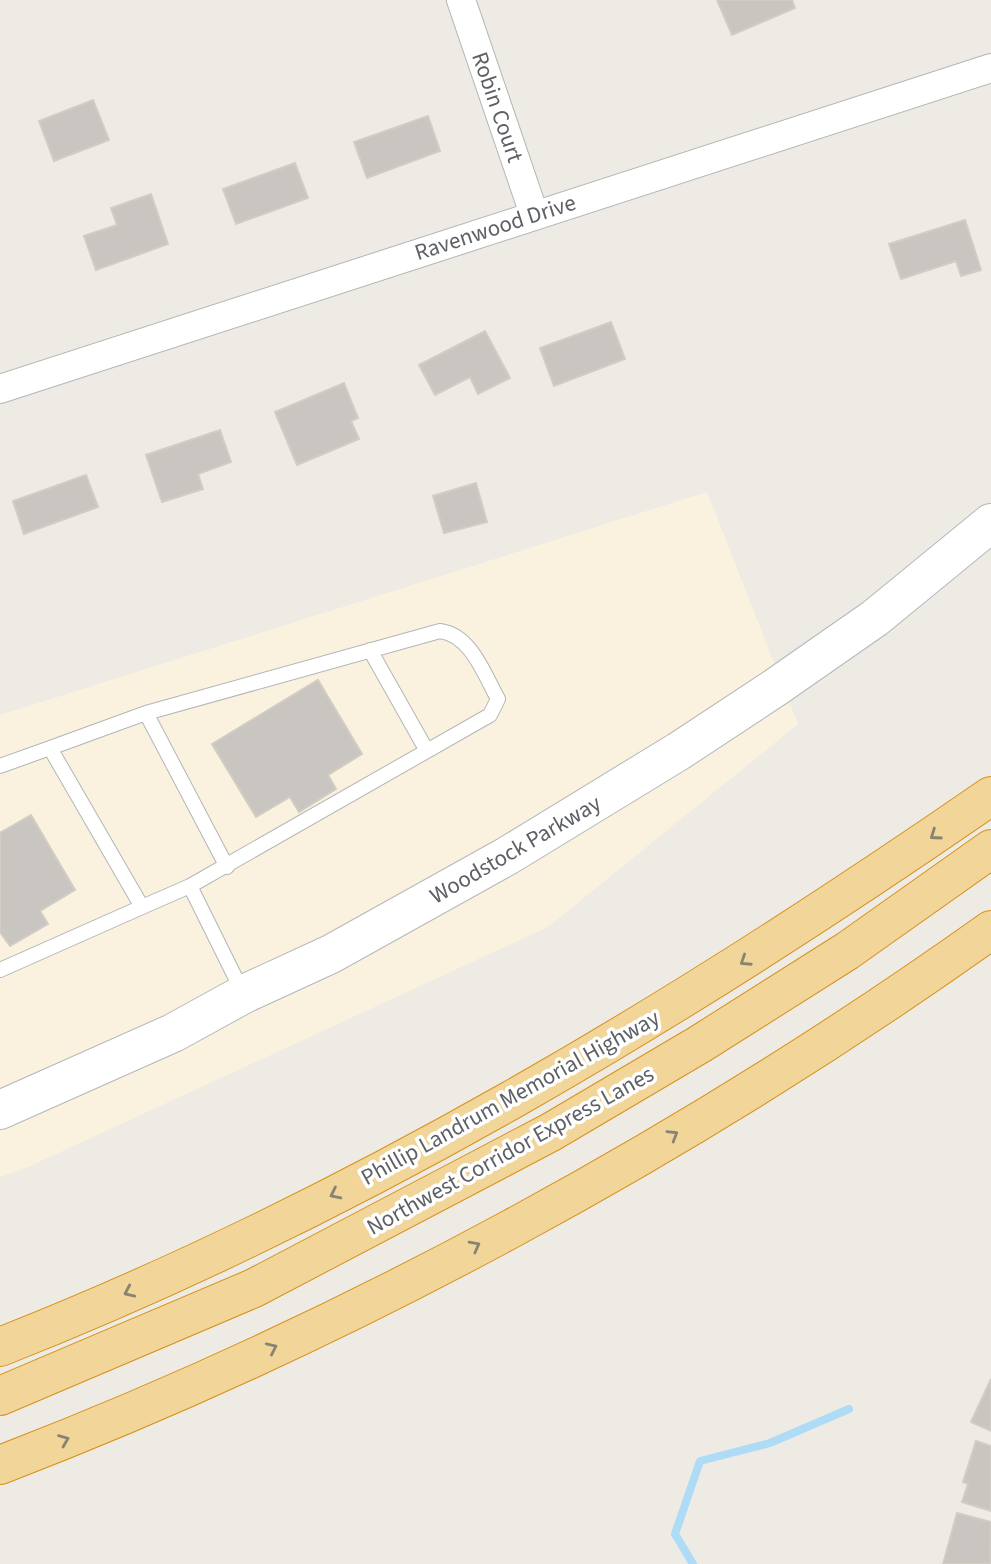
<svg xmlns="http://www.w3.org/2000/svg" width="991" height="1564" font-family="'Source Sans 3',sans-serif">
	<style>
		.commercial { fill: #faf2de }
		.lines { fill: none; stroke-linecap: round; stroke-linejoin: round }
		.stream { stroke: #aedbf5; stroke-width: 8 }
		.building { fill: #c9c6c2; stroke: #d2cdc4; stroke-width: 2 }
		.lane-casing { stroke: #b2b5b8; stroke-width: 16 }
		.street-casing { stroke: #b2b5b8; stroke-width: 30 }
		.secondary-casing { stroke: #b4b7bb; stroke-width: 40 }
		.highway-casing { stroke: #d8911b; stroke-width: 40 }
		.lane { stroke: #fff; stroke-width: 14 }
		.street { stroke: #fff; stroke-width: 28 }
		.secondary { stroke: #fff; stroke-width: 38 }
		.highway { stroke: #f1d599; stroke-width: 38 }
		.oneway { stroke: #898374 }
		.labels { text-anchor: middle; stroke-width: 7; stroke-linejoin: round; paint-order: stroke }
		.street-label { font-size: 23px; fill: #5d6064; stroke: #fff }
	</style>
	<rect width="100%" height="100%" fill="#eeebe5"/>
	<path class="commercial" d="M707,492l91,232 -250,203 -520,240 -28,10v-462z"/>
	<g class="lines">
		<path class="stream" d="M693,1564l-18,-30 25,-73 70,-18 79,-34"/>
	</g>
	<path class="building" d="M717,0h75l3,8 -63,27z
		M93,100l16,40 -55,21 -15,-40z
		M428,116l12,35 -73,27 -13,-36z
		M295,163l13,35 -72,26 -13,-35z
		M151,194l17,50 -72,26 -12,-34 33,-11 -6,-17z
		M965,220l16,50 -20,6 -5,-15 -55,18 -12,-35z
		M611,322l14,37 -71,27 -14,-38z
		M485,331l25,47 -32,16 -8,-17 -35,18 -16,-30z
		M344,383l14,35 -7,3 8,18 -62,26 -22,-53z
		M220,430l11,32 -33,12 5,15 -41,13 -16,-47z
		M86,475l12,32 -74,27 -11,-33z
		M476,483l11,39 -43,11 -11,-37z
		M318,680l44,74 -34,21 8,14 -37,23 -9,-15 -34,20 -44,-73z
		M31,815l44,75 -35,21 8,13 -38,22 -10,-14v-99z
		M991,1379v52l-20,-9z
		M976,1441l15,5v65l-29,-9 6,-18 -5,-2z
		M957,1513l34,9 -1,42h-47z"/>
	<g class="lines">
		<defs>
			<path id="lane" d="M370,650l57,101
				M146,713l294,-82c31,4 44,43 58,68l-8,16 -300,171 53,107
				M0,766l50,-18
				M190,886l-48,21 -92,-159 96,-35 81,154
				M0,970l142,-63"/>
			<path id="street" d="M461,0l73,214
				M0,389l991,-321"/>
			<path id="secondary" d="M0,1110l173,-77 71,-39 87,-40 176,-98 172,-105 97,-64 99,-69 116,-95"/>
			<path id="highway" d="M0,1347c353,-139 680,-336 991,-551
				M0,1396l254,-108 297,-156 149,-88 147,-93 144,-102
				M0,1465c344,-132 691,-321 991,-535"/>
		</defs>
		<use href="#lane" class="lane-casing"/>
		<use href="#street" class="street-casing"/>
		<use href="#secondary" class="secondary-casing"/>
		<use href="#highway" class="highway-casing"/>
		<use href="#lane" class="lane"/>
		<use href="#street" class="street"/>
		<use href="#secondary" class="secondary"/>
		<use href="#highway" class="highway"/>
	</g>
	<defs><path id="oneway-chevron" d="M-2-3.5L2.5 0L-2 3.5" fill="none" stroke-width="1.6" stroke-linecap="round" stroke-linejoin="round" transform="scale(1.75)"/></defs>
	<g class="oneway">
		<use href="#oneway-chevron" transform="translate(935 835) rotate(145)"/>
		<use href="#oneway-chevron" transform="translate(745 961) rotate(147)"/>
		<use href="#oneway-chevron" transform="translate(673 1135) rotate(-31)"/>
		<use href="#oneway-chevron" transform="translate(335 1194) rotate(154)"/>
		<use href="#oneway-chevron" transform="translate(475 1246) rotate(-28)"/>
		<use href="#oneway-chevron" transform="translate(129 1292) rotate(156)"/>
		<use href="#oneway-chevron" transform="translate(272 1348) rotate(-25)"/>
		<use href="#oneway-chevron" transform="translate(64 1440) rotate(-22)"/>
	</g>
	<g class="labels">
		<g class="street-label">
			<text transform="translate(498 107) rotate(71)" y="8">Robin Court</text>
			<text transform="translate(495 227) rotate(-18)" y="8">Ravenwood Drive</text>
			<text transform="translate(515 849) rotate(-30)" y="8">Woodstock Parkway</text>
			<text transform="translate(510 1097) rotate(-29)" y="8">Phillip Landrum Memorial Highway</text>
			<text transform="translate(510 1150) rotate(-29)" y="8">Northwest Corridor Express Lanes</text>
		</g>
	</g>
</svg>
